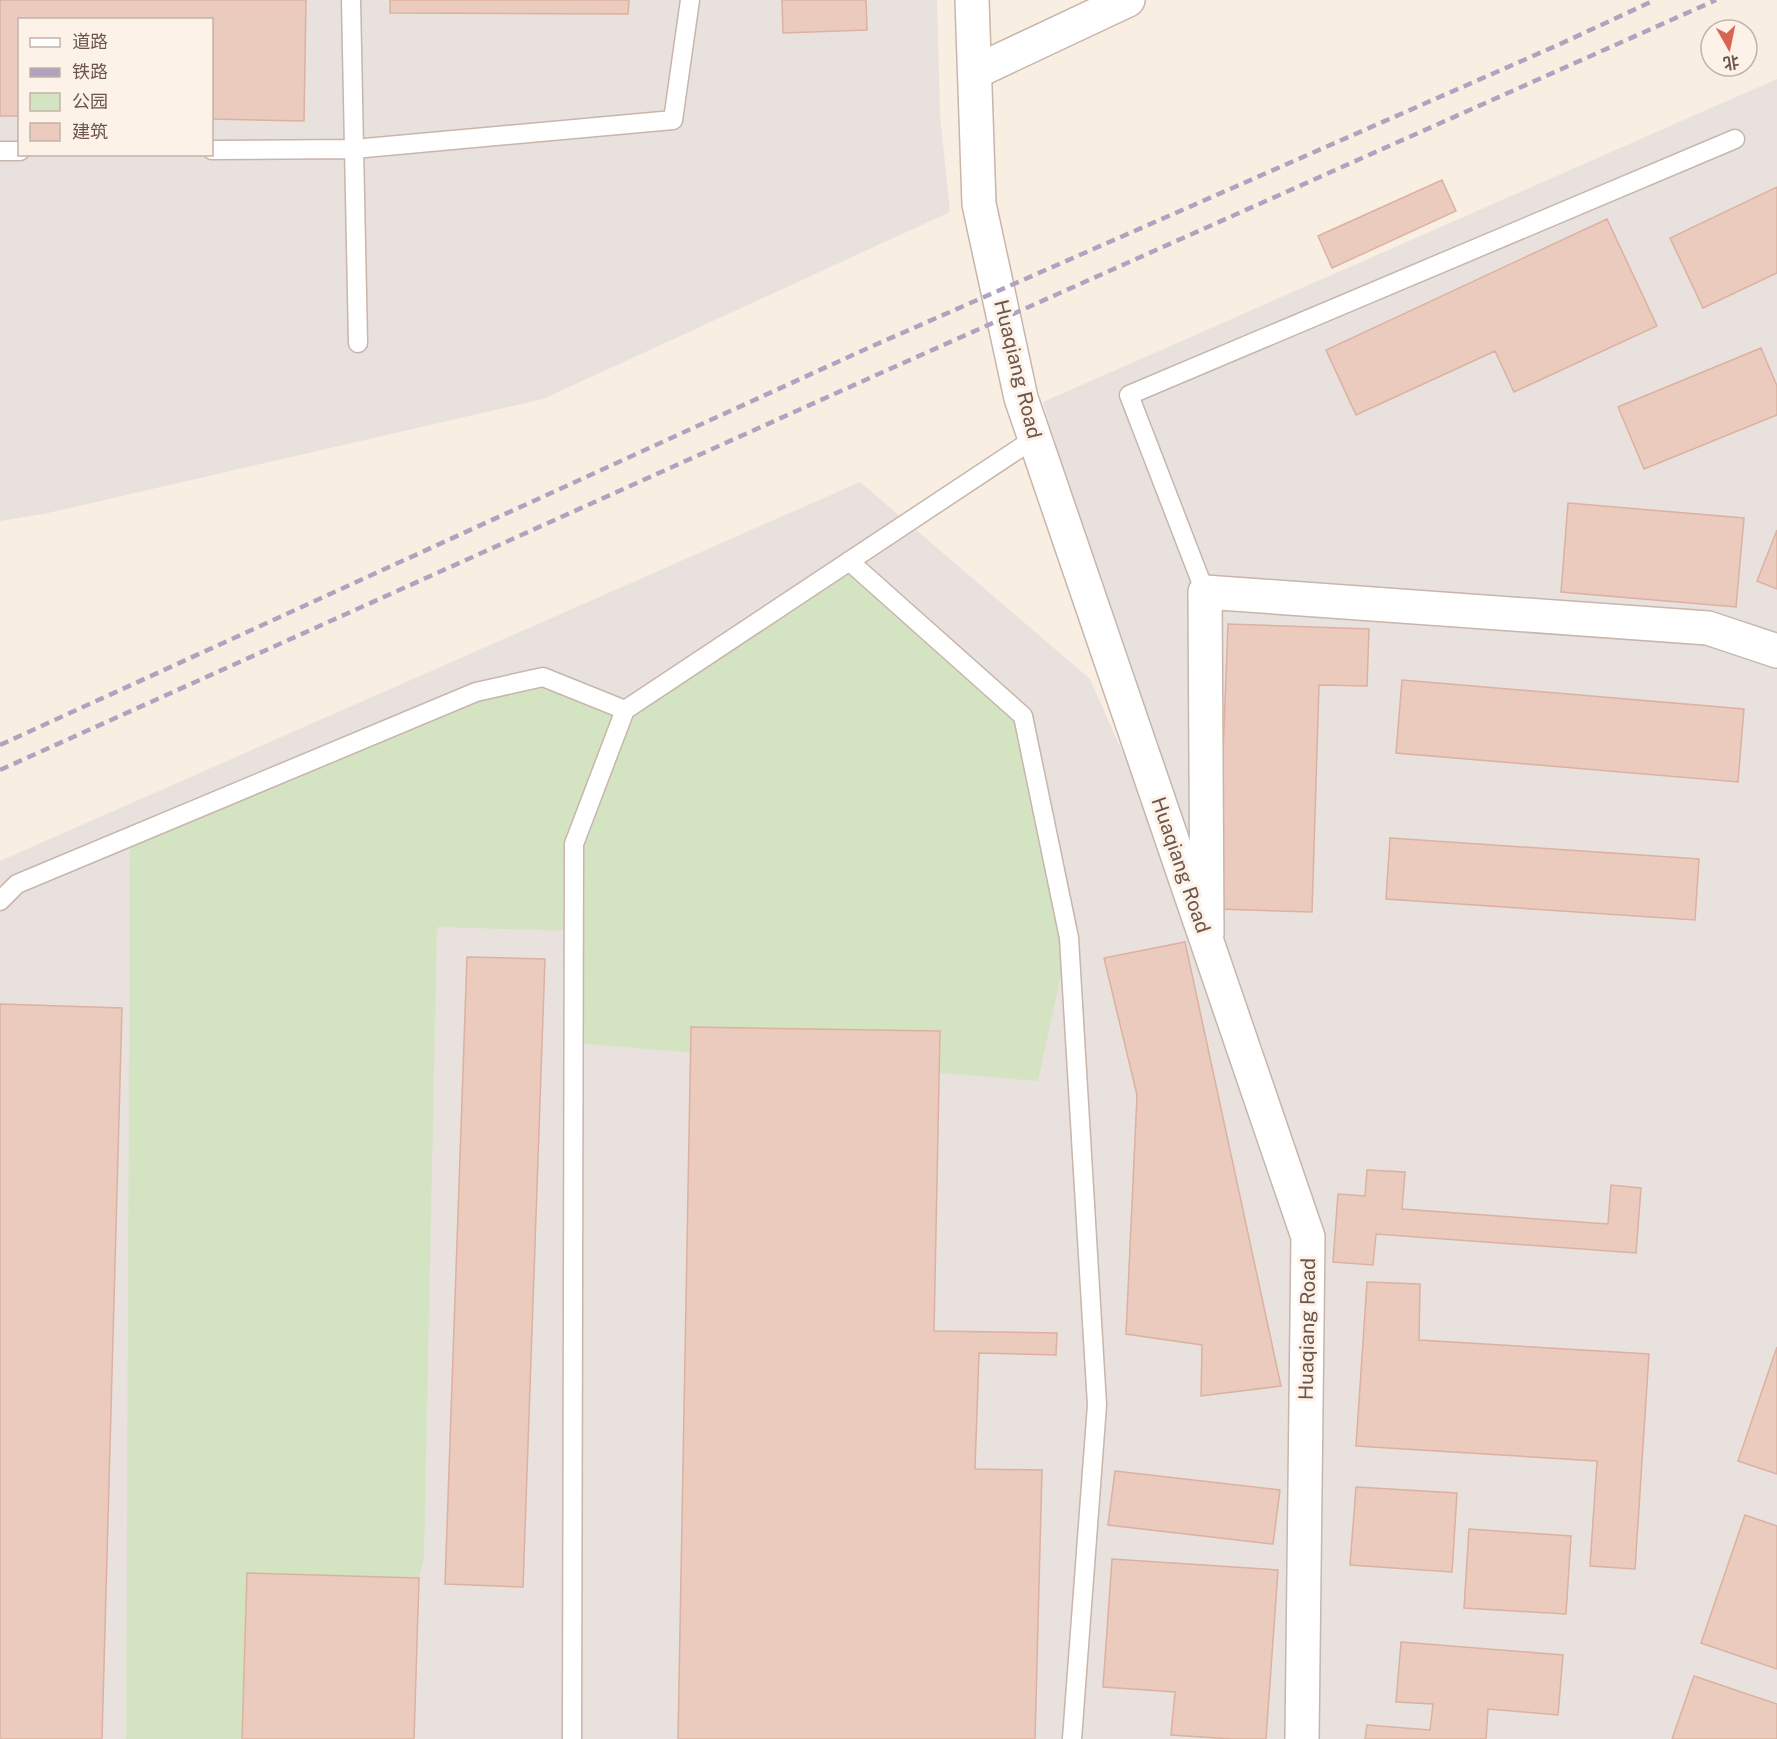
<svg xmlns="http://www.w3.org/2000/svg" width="1777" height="1739" font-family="'Public Sans','Noto Sans SC',sans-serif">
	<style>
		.industrial { fill: #e9e1dd; fill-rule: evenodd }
		.green { fill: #d4e4c3 }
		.building { fill: #ebcbbd; stroke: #dcb1a0; stroke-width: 1.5 }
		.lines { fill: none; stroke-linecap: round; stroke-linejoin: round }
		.service-casing { stroke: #c8b5ab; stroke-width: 21 }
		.minor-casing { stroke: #c8b5ab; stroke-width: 36 }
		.tertiary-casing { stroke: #c8b5ab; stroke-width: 36 }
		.service { stroke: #fff; stroke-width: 18 }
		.minor { stroke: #fff; stroke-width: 33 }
		.tertiary { stroke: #fff; stroke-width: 33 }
		.rail { stroke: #b0a3c0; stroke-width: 4.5; stroke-dasharray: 9 6; stroke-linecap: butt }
		.labels { text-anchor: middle; stroke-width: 6; stroke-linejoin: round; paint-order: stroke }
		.street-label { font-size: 20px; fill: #6e554c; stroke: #fcf2e8 }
	</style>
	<rect width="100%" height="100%" fill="#f9eee2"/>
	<path class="industrial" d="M0,0h937l3,115 10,97 -407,187 -495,114 -48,8zM20,20h192v134h-192z
		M1777,79v1660h-1777v-878l860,-379 230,197 113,254 -79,-234 -81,-297z"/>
	<path class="green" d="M849,561l174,155 46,222 -31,143 -464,-38v-112l-137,-4 -13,630 -5,21 -172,-5 -1,166h-120l4,-902 346,-145 67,-15 82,33z"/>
	<path class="building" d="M0,0h306l-2,121 -92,-2v-99h-192v96h-20z
		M390,0h239l-1,14 -238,-1z
		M782,0h84l1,30 -84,3z
		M1442,180l14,31 -124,57 -14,-32z
		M1777,187v86l-74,35 -33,-70z
		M1607,219l50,107 -143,66 -19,-41 -139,64 -30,-65z
		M1761,348l16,38v29l-133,54 -26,-62z
		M1568,503l176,15 -8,89 -175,-15z
		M1777,530v59l-20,-8z
		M1228,624l141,5 -2,57 -48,-1 -7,227 -95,-3z
		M1402,680l342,29 -6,73 -342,-29z
		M1390,838l309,21 -4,61 -309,-21z
		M1185,942l96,444 -80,10 1,-51 -76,-11 11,-239 -33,-137z
		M467,957l78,2 -22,628 -78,-3z
		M0,1004l122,4 -20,731h-102z
		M691,1027l249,4 -6,300 123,2 -1,22 -77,-2 -4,116 67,1 -7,269h-357z
		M1367,1170l38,2 -3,37 206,15 3,-39 30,3 -5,65 -260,-19 -3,31 -40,-3 5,-68 27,2z
		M1367,1282l53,2 -1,56 230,14 -14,215 -45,-3 7,-105 -241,-15z
		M1777,1347v127l-39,-13z
		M1115,1471l165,19 -7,54 -165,-19z
		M1356,1487l101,6 -5,79 -102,-7z
		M1745,1515l32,11v143l-76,-26z
		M1469,1529l102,7 -5,78 -102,-6z
		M1112,1559l166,11 -12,169h-34l-61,-4 4,-43 -72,-5z
		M247,1573l172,5 -5,161h-172z
		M1401,1642l162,13 -5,60 -70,-6 -2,30h-121l2,-14 63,5 3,-26 -37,-2z
		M1694,1676l83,28v35h-105z"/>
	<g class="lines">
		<defs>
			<path id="service" d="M351,0l7,343
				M212,150l142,-1 319,-29 17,-120
				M0,151h20
				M849,561l174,155 46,222 28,467 -25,334
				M1205,592l-76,-197 606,-256
				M0,901l17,-17 459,-192 67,-15 82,33
				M572,1739l2,-895 51,-134 410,-272"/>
			<path id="minor" d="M975,72l153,-72
				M1207,934l-2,-342 503,36 69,23"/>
			<path id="tertiary" d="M972,0l7,204 42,194 287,839 -6,502"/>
		</defs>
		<use href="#service" class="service-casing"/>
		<use href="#minor" class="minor-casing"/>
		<use href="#tertiary" class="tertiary-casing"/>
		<use href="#service" class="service"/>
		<use href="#minor" class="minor"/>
		<use href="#tertiary" class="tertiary"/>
		<path class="rail" d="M0,745l868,-397 690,-303 97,-45
			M0,770l883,-398 833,-372"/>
	</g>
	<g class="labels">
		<g class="street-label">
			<text transform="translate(1018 369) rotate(76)" y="7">Huaqiang Road</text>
			<text transform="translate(1181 865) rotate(71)" y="7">Huaqiang Road</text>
			<text transform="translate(1307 1329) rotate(-89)" y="7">Huaqiang Road</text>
		</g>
	</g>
	<rect x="18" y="18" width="195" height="138" fill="#fcf2e8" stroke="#c3b3aa" stroke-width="1.5"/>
	<rect x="30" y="38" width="30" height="9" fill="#ffffff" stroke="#c3b3aa" stroke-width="1.5"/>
	<text x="72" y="48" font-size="18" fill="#6e554c">道路</text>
	<rect x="30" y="68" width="30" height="9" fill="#b0a3c0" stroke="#c3b3aa" stroke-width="1.5"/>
	<text x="72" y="78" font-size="18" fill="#6e554c">铁路</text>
	<rect x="30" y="93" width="30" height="18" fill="#d4e4c3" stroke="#c3b3aa" stroke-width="1.5"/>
	<text x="72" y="108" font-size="18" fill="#6e554c">公园</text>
	<rect x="30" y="123" width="30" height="18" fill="#ebcbbd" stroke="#c3b3aa" stroke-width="1.5"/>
	<text x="72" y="138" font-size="18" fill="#6e554c">建筑</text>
	<g transform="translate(1729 48) rotate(171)"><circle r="28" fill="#fcf2e8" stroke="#c3b3aa" stroke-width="1.5"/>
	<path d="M0-4.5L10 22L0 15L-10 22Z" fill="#d66555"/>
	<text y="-9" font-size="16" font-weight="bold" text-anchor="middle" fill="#6e554c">北</text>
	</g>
</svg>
